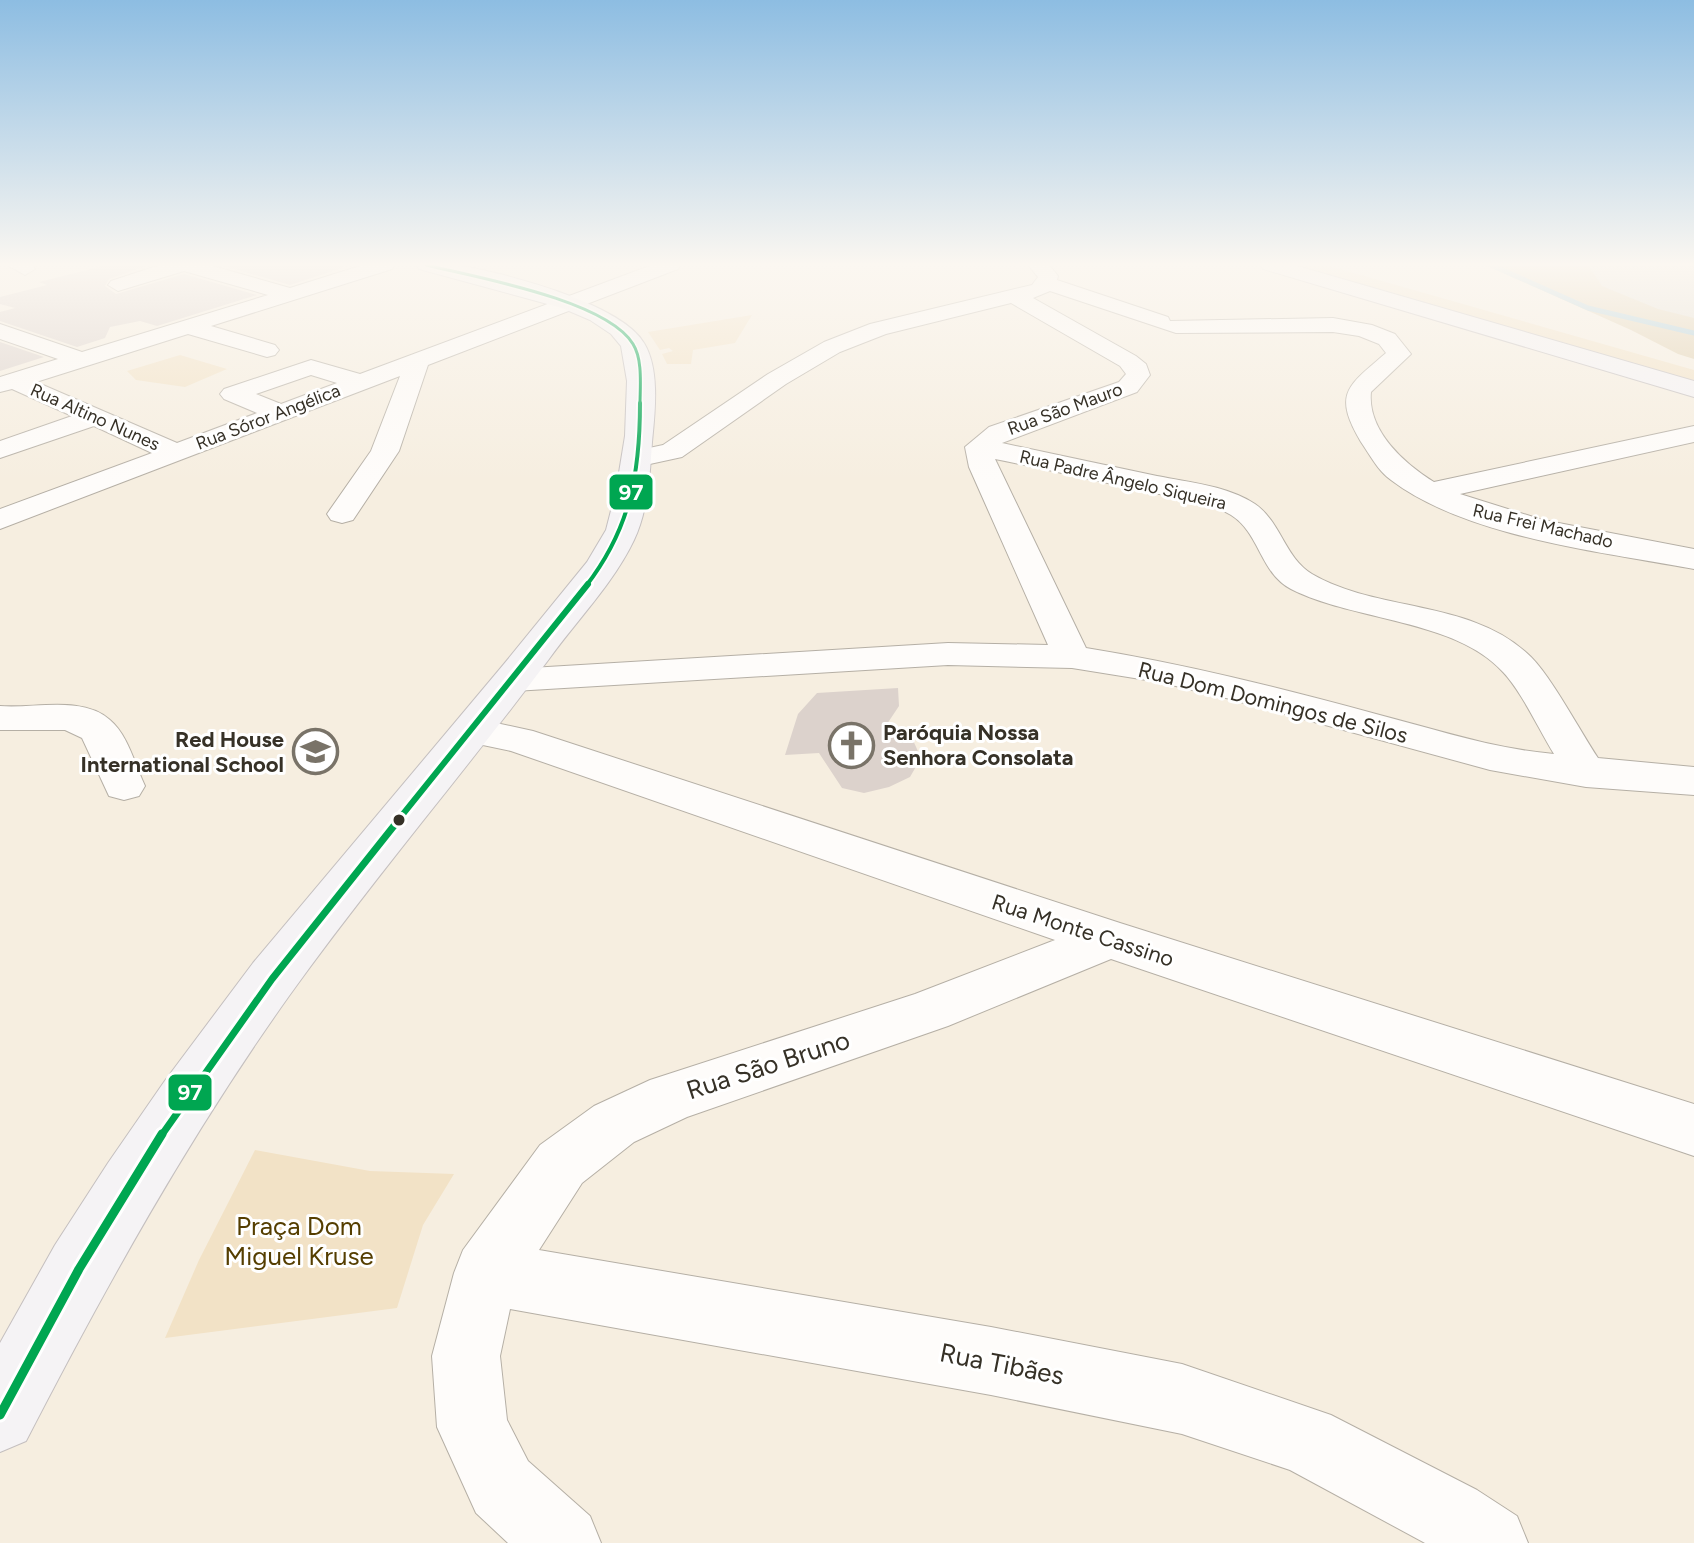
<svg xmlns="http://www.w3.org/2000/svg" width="1694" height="1543" font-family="Figtree,sans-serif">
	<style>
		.green { fill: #f2e2c6 }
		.forest { fill: #e0d0b0 }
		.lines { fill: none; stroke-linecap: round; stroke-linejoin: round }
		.stream { stroke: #a6cbd9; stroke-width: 5 }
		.runway { fill: #e2ded4; fill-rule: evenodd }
		.building { fill: #dcd2cc }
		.minor-casing { stroke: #b5afa5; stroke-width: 2 }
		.major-casing { stroke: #c4bfbf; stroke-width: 2 }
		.minor { fill: #fefcfa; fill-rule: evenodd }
		.major { fill: #f5f3f5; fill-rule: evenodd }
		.bus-1-far4-casing { stroke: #fff; stroke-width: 6 }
		.bus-1-far3-casing { stroke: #fff; stroke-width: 8 }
		.bus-1-far2-casing { stroke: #fff; stroke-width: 12 }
		.bus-1-far1-casing { stroke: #fff; stroke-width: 13 }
		.bus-1-casing { stroke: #fff; stroke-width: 15 }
		.bus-1-far4 { stroke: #00a651; stroke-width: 3 }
		.bus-1-far3 { stroke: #00a651; stroke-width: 4 }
		.bus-1-far2 { stroke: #00a651; stroke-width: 6 }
		.bus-1-far1 { stroke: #00a651; stroke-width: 7 }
		.bus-1 { stroke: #00a651; stroke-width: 9 }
		.bus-dot { fill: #363127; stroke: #fff; stroke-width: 3 }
		.labels { text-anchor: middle; stroke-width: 6; stroke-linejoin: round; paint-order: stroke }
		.far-street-label { font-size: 18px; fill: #363127; stroke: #fff }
		.street-label { font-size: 22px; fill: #363127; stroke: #fff }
		.poi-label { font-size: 22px; font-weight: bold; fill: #363127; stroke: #fff; text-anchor: start }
		.near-street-label { font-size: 26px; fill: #363127; stroke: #fff }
		.near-park-label { font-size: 26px; fill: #553e00; stroke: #fff }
		.line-badge { stroke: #fff; stroke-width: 3 }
		.badge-label { font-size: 22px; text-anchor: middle; font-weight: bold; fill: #fff }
	</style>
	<rect width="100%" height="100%" fill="#f6eee0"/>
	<path class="green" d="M1286,265h40l368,105v13z
		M752,315l-17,28 -42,7 -2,14h-24l-5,-10 11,-3 -4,-3 -9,2 -12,-18z
		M180,355l47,14 -42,18 -49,-7 -9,-9z
		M255,1150l115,21 84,3 -31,51 -26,83 -232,30 34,-78z"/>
	<path class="forest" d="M1485,265h151l58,22v72l-16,-5 -47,-24z"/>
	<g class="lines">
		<path class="stream" d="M1491,265l97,43 106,25"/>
		<path class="runway" d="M1588,265h106v53l-36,-9 -56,-23z"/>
	</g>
	<path class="building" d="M107,265h42l-40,14 -4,7 11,8 68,-20 73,21 -100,31 -17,-5 -30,6 -5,11 -28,9 -77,-26v-9l15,-4 -15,-4v-7l47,-12 -8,-3z
		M221,265h121v3l-52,17z
		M0,342l44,15 -44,14z
		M898,688l1,18 -12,18 25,14 9,20 -11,19 -21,10 -25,6 -22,-5 -23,-35 -34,2 13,-41 19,-21z"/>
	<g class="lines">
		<defs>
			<path id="minor" d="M7,265h25l3,4 -10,6z
				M160,265h49l81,23 73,-23h32l-3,4 -181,57 64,19 4,5 -4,5 -8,2 -79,-23 -152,48 141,61 80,-30 -33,-14 -4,-5 4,-5 87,-29 49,14 292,-109h29l-3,4 -250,96 -29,86 -46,69 -11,3 -11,-3 -4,-6 44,-63 29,-75 -400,153v-20l152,-56 -58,-27 -94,32v-17l72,-25 -60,-27 -12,3v-15l58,-18 -58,-20v-15l82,28 186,-57 -84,-24 -66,20 -10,-6 3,-4zM311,375l26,8 -56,21 -25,-10z
				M1028,265h21l9,11 -1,4 111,37 2,4 163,-3 39,7 23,9 16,20 -40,38c-4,39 34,72 63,90l260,-56v16l-234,52 83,26 151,29v20c-92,-17 -228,-32 -303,-89 -13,-9 -21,-25 -30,-38 -29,-49 -13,-56 25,-89l-7,-9 -20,-8 -26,-4 -157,1 -126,-42 -17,7 103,58 10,8 4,11 -13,17 -135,51c51,11 103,22 155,33 31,6 71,10 98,28 26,18 30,54 57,70 67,39 161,25 219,83 21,21 49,74 67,101l96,9v28l-108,-8 -96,-17 -260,-71 -71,-17 -87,-14 -124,-3 -434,26 -13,-3 -6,-8 6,-8 13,-3 434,-26 100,2 -79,-178 -4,-20 24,-20 130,-45 7,-8 -6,-8 -109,-63 -125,31 -46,18 -54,32 -104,73 -46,10 -10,-2 -4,-6 4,-6 37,-8 105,-71 56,-32 46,-18 162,-39 6,-8zM995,459c50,10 99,21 149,32 28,6 62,9 87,24 29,18 29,58 60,74 62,32 164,30 212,83 19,20 36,58 51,82 -60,-5 -120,-25 -178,-40 -96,-26 -191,-50 -290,-66z
				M0,706c33,3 83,-11 110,14 18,15 25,45 35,66l-6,10 -15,4 -15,-4 -27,-58 -17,-8h-65z
				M473,718l60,13 587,192 574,181v52l-583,-197 -163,67 -261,91 -53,25 -52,41 -43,67 452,77 191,37 149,51 146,75 40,26 11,27h-103l-135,-73 -108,-36 -191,-39 -481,-86 -10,47 7,64 21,41 62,55 11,27h-93l-32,-30 -39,-86 -5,-71 22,-83 9,-23 77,-105 54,-39 56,-26 265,-86 140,-54 -544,-189 -52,-11 -6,-9 6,-9z"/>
			<path id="major" d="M416,265c13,0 26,-1 39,0 44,6 166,38 189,78 16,26 11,69 8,99 -2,32 -4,69 -18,98 -21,44 -57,80 -85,119 -85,114 -177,221 -260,337 -101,142 -183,290 -263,445l-26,11v-109l55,-98 53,-82 56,-81 89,-119 251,-299 83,-102 19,-32 10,-39 9,-55 2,-55 -6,-35 -10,-12 -21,-14 -28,-12 -143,-39z
				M1260,265h34l400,116v16l-431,-128z"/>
		</defs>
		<use href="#minor" class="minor-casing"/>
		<use href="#major" class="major-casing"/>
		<use href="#minor" class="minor"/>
		<use href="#major" class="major"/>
		<defs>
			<path id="bus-1-far4" d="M426,265c49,12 180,35 207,79 10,16 7,42 7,61"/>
			<path id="bus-1-far3" d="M586,586c44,-57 54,-112 54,-183"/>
			<path id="bus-1-far2" d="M395,824l193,-240"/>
			<path id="bus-1-far1" d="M161,1136l111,-157 125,-157"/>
			<path id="bus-1" d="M0,1415l79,-146 83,-135"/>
		</defs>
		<use href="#bus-1-far4" class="bus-1-far4-casing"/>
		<use href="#bus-1-far3" class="bus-1-far3-casing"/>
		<use href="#bus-1-far2" class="bus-1-far2-casing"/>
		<use href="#bus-1-far1" class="bus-1-far1-casing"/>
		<use href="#bus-1" class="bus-1-casing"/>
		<use href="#bus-1-far4" class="bus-1-far4"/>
		<use href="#bus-1-far3" class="bus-1-far3"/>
		<use href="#bus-1-far2" class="bus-1-far2"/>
		<use href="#bus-1-far1" class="bus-1-far1"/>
		<use href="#bus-1" class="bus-1"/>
	</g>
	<linearGradient id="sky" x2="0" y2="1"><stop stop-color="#8dbde2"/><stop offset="0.55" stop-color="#fbf7f1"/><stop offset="1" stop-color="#fbf7f1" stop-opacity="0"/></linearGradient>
	<rect width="1694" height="481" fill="url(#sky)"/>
	<defs>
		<symbol id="church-ring" viewBox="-11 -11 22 22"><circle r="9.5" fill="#fff" stroke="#797368" stroke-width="1.5"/><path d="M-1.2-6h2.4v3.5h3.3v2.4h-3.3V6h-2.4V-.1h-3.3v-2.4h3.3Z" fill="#797368"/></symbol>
		<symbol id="school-ring" viewBox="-11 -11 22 22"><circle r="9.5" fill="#fff" stroke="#797368" stroke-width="1.5"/><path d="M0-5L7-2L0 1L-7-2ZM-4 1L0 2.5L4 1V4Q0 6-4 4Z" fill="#797368"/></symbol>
	</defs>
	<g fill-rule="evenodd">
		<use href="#church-ring" x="826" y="720" width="51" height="51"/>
		<use href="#school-ring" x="290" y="726" width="51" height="51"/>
	</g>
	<circle class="bus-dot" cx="399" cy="820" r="7"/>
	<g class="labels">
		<g class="far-street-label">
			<text transform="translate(1065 409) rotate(-20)" y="6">Rua São Mauro</text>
			<text transform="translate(95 417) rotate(24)" y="6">Rua Altino Nunes</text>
			<text transform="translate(268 417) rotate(-21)" y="6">Rua Sóror Angélica</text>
			<text transform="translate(1123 480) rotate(13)" y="6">Rua Padre Ângelo Siqueira</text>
			<text transform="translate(1543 526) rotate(13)" y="6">Rua Frei Machado</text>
		</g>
		<g class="street-label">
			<text transform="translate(1273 702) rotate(14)" y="8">Rua Dom Domingos de Silos</text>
			<text transform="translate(1083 930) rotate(18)" y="8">Rua Monte Cassino</text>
		</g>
		<g class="poi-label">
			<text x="883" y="740">Paróquia Nossa<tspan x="883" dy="25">Senhora Consolata</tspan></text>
			<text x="284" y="747" text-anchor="end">Red House<tspan x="284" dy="25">International School</tspan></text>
		</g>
		<g class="near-street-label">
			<text transform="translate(768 1065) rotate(-18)" y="9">Rua São Bruno</text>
			<text transform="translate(1002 1364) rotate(11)" y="9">Rua Tibães</text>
		</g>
		<g class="near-park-label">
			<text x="299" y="1235">Praça Dom<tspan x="299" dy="30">Miguel Kruse</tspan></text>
		</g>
	</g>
	<g class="line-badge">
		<rect x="608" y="473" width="46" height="38" rx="8" fill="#00a651"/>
		<rect x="167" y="1073" width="46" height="39" rx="8" fill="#00a651"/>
	</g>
	<g class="badge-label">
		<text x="631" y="500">97</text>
		<text x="190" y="1100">97</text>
	</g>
</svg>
